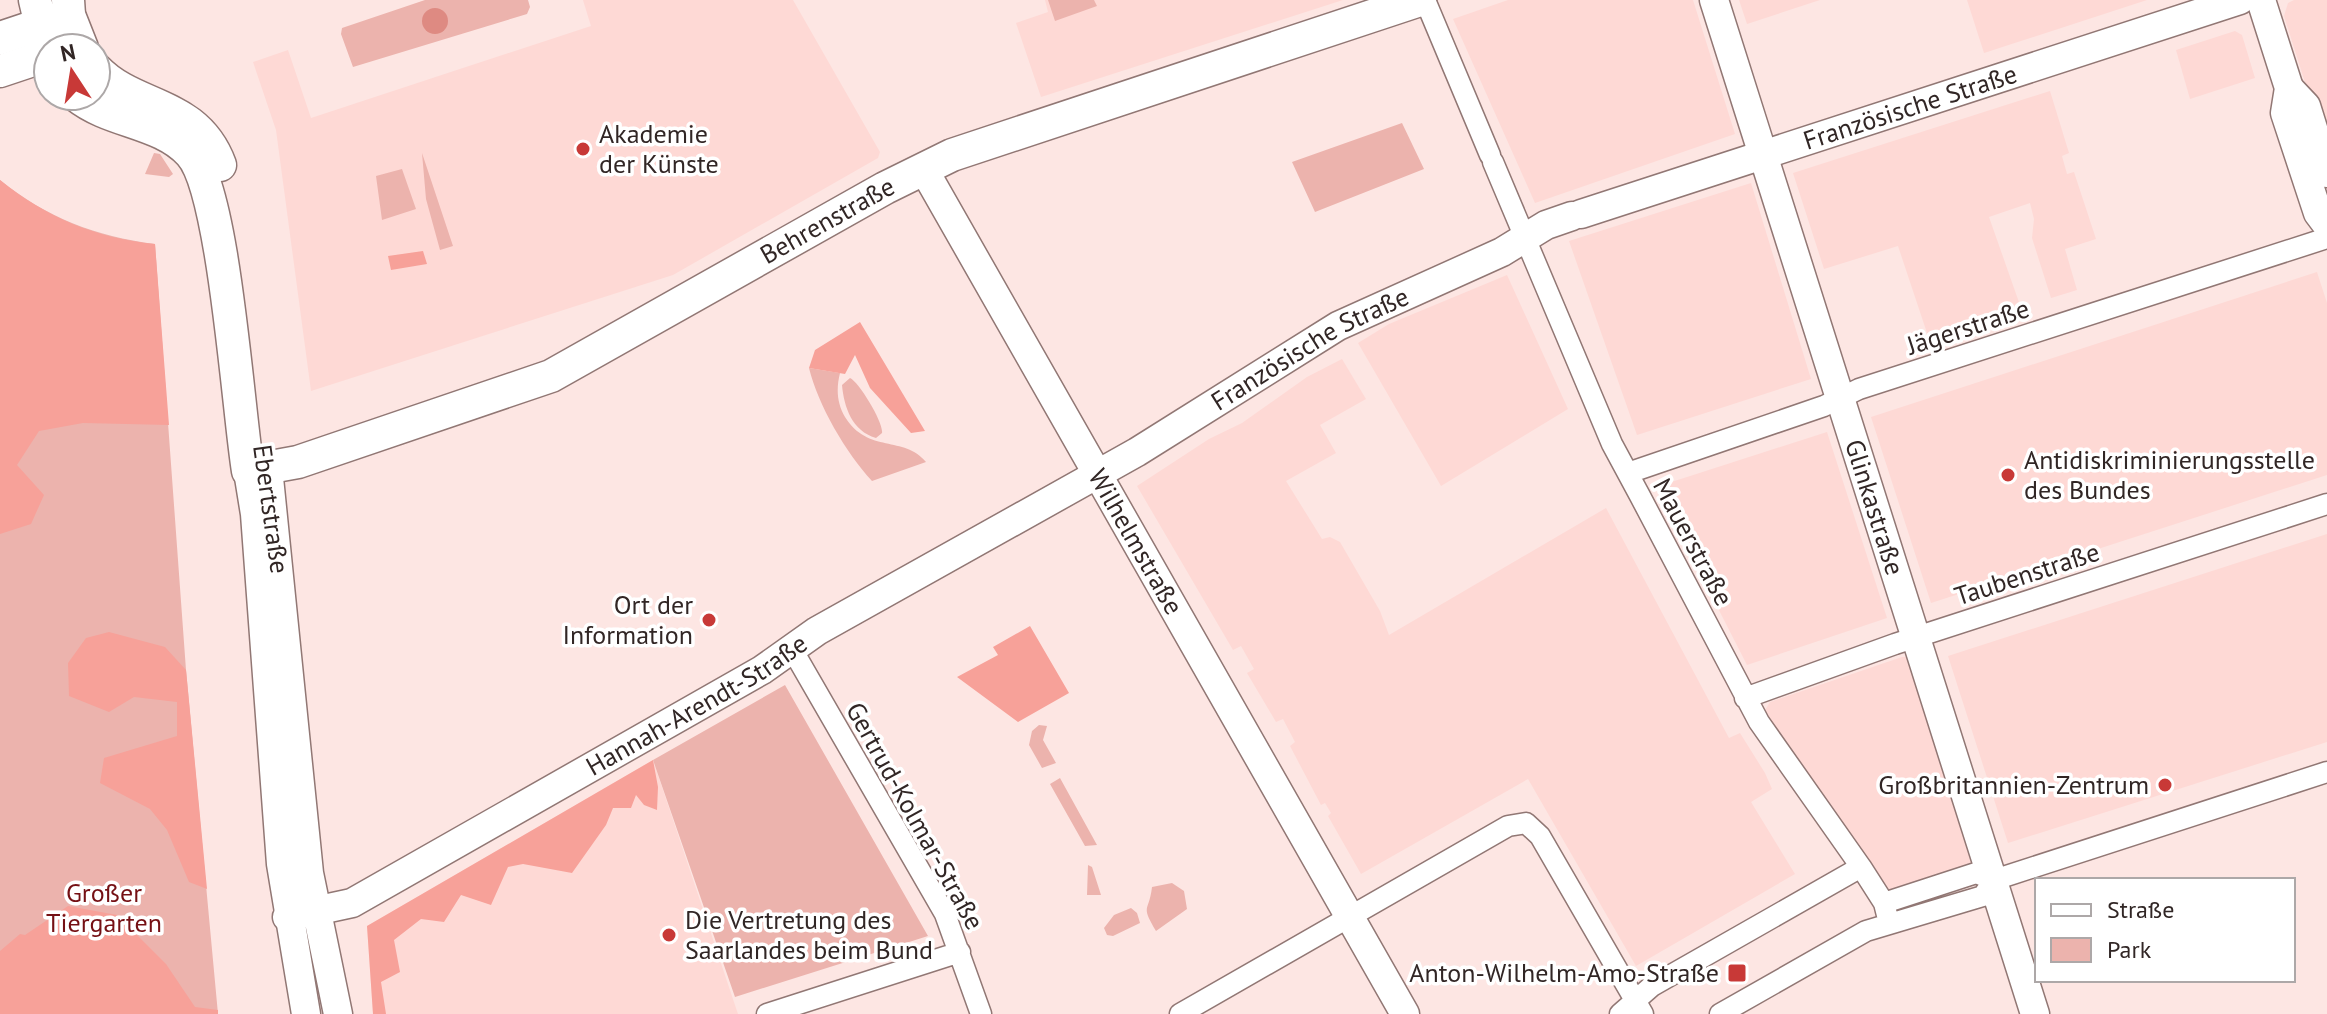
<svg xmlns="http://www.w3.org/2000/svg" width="2327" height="1014" font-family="'PT Sans',sans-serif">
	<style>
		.built { fill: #fed9d5 }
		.green { fill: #ecb3ad }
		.forest { fill: #f7a199 }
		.water { fill: #de8a82 }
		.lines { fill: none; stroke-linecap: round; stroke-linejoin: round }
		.street-casing { stroke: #917774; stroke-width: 23 }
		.secondary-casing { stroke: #917774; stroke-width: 31 }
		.primary-casing { stroke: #917774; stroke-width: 35 }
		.street { stroke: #fff; stroke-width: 20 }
		.secondary { stroke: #fff; stroke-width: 28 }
		.primary { stroke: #fff; stroke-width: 32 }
		.poi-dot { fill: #c83937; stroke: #fff; stroke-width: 3 }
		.labels { text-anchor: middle; stroke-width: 7; stroke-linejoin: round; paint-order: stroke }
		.street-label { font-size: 26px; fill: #312625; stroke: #fff }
		.poi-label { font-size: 26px; fill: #312625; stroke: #fff; text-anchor: start }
		.park-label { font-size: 26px; fill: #751014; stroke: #fff }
	</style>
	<rect width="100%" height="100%" fill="#fde6e3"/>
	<path class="built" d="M583,0h210l87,152 -2,6 -205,117 -362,116 -35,-261 -23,-68 35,-12 23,68 280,-92z
		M1045,0h298l-302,97 -25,-74 32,-11z
		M1508,0h185l42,134 -200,69 -82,-184z
		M1739,0h81l-73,24z
		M1967,0h180l-163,53z
		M2294,0h33v152l-43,-136 4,-13z
		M2235,31l7,4 13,43 -65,21 -14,-49z
		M2050,91l19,62 -7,3 5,18 7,-2 22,67 -31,10 12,41 -26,8 -19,-60 2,-19 -4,-16 -41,14 32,91 -92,31 -31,-93 -74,23 -31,-96z
		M1751,183l60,196 -174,56 -68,-194z
		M2317,272l10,31v172l-396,128 -60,-186z
		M1507,275l61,134 -127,77 -83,-143 31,-19z
		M1342,359l24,40 -46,26 16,28 -50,28 36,58 8,-2 10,5 40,69 9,24 217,-127 123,230 11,-5 25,40 7,16 -21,13 44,72 -159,92 -108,-187 -167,95 -33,-58 3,-3 -6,-10 -4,2 -31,-59 5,-4 -12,-23 -7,3 -29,-49 7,-4 -13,-23 -8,4 -96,-164 72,-47 33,-16 65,-46z
		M1827,432l60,186 -140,47 -91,-178z
		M2327,534v208l-319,101 -60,-187z
		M1902,657h6l66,206 -83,29 -127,-180 6,-10z
		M653,760l85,254h-365l-6,-88z"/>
	<path class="green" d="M425,0h103l2,7 -3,7 -174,53 -12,-33 1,-6z
		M1048,0h46l3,6 -42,15z
		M1402,123l22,46 -109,43 -23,-50z
		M154,153l6,1 13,20 -4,3 -24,-3z
		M422,153l31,93 -13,4 -14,-51z
		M402,169l14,40 -34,11 -6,-44z
		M0,180c47,38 95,56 155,64l31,426 32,344h-218z
		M809,368l31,5c-4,16 -3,30 5,44 23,37 59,18 81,45l-54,19c-26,-28 -54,-76 -63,-113z
		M850,378c9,4 34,45 32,55l-6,5c-24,-7 -32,-31 -34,-53z
		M785,685l143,251 -193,61 -82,-237z
		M1039,725l8,1 -4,14 13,23 -14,5 -13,-23 3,-14z
		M1060,778l37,67 -12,1 -35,-62z
		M1088,865l4,2 9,28h-14z
		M1172,883l12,8 3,18 -31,22c-16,-27 -7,-18 -4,-44z
		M1131,908l6,5 3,10 -27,13 -6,-1 -3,-7 10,-13z"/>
	<path class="forest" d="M0,180c46,37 95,58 155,64l14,181 -86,-2 -44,8 -22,34 27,30 -13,29 -31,10z
		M423,251l4,13 -36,6 -3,-14z
		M860,322l65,109 -14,2 -41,-45 -15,-33 -10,19 -36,-6 6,-18z
		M1030,626l39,67 -51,29 -61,-45 41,-22 -5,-8z
		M109,632l56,15 21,23 21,219 -18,-7 -22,-52 -17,-21 -50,-26 4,-25 73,-22v-34l-43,-5 -25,15 -40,-16 -1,-33 18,-25z
		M653,760l5,27 -1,23 -13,-5 -8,-10 -5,13h-18l-7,17 -34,48 -49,-9 -15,3 -17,38 -30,-10 -17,27 -23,-3 -27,21 6,32 -19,10 5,32h-13l-6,-88z
		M68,906l49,9 49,49 29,43 23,3v4h-218v-63l20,-17 5,1z"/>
	<path class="water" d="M422 21a13 13 0 1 1 26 0a13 13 0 1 1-26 0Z"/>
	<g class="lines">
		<defs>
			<path id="street" d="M1425,0l65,155
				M1493,162l119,282 28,52 119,226 102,145 23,36 5,20
				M1628,473l196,-67 35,-17 468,-151
				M792,649l153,265 36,100
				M1745,698l150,-54 432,-140
				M1884,903l92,-30 18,7 333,-108
				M767,1014l193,-62
				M1180,1014l328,-188 18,-3 14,13 103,178
				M1620,1014l32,-28 209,-119
				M1720,1014l146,-83 117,-35 11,-16"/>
			<g id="secondary">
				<path id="s1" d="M1714,0l321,1014"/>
				<path d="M2261,0l28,88 -4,25 33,100 9,12"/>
				<path d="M2289,88l17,18 21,67"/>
				<path id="s2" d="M923,168l482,846"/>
				<path id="s3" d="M1581,214l659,-214"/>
				<path d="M268,468l41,405 29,141"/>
				<path d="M248,471l7,43 26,350 25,150"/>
				<path id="s4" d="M287,917l65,-14 410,-233 55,-39 320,-179 201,-126 164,-74 44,-27 26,-9"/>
			</g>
			<g id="primary">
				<path d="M35,0l13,55"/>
				<path d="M68,0l1,15 13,33"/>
				<path d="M0,38l69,-23"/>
				<path d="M96,69c39,41 100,31 124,96"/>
				<path d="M0,71l48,-16"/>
				<path id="s5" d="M77,96c34,27 83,25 113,57 34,36 48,256 58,318l50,-9 253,-86 334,-188 67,-33 468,-155"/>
			</g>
		</defs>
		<use href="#street" class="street-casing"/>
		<use href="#secondary" class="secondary-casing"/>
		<use href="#primary" class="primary-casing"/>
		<use href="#street" class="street"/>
		<use href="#secondary" class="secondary"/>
		<use href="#primary" class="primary"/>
	</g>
	<g class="poi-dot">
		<circle cx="583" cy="149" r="8"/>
		<circle cx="2008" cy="475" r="8"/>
		<circle cx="709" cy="620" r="8"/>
		<circle cx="2165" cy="785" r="8"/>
		<circle cx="669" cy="935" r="8"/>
		<rect x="1727" y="963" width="20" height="20" rx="4"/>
	</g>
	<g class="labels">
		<g class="street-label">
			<text dy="9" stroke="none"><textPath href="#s3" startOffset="346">Französische Straße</textPath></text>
			<text dy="9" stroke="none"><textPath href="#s5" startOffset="1088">Behrenstraße</textPath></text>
			<text transform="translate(1968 327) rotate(-18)" y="9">Jägerstraße</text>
			<text dy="9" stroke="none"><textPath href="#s4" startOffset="1174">Französische Straße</textPath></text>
			<text dy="9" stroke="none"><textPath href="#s1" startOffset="532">Glinkastraße</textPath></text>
			<text transform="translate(271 509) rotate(82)" y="9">Ebertstraße</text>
			<text dy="9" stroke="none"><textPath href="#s2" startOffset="430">Wilhelmstraße</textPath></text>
			<text transform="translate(1693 542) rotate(62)" y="9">Mauerstraße</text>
			<text transform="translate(2027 574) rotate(-18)" y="9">Taubenstraße</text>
			<text dy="9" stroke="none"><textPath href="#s4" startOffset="464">Hannah-Arendt-Straße</textPath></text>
			<text transform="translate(915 816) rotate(61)" y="9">Gertrud-Kolmar-Straße</text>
		</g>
		<g class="poi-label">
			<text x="599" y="143">Akademie<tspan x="599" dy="30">der Künste</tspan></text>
			<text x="2024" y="469">Antidiskriminierungsstelle<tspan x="2024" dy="30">des Bundes</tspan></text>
			<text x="693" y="614" text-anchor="end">Ort der<tspan x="693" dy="30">Information</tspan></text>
			<text x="2149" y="794" text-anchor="end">Großbritannien-Zentrum</text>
			<text x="685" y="929">Die Vertretung des<tspan x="685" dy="30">Saarlandes beim Bund</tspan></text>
			<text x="1719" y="982" text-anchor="end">Anton-Wilhelm-Amo-Straße</text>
		</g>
		<g class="park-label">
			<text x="104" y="902">Großer<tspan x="104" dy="30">Tiergarten</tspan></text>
		</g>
	</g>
	<rect x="2035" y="878" width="260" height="104" fill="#ffffff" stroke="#ada8a8" stroke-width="2"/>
	<rect x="2051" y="904" width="40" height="12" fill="#ffffff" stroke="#ada8a8" stroke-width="2"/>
	<text x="2107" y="918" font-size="24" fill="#312625">Straße</text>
	<rect x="2051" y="938" width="40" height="24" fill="#ecb3ad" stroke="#ada8a8" stroke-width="2"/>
	<text x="2107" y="958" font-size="24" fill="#312625">Park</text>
	<g transform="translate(72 72) rotate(348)"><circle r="38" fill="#ffffff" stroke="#ada8a8" stroke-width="2"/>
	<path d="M0-6L14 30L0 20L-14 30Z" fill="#c83937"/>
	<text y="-12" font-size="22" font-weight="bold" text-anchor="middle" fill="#312625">N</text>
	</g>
</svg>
